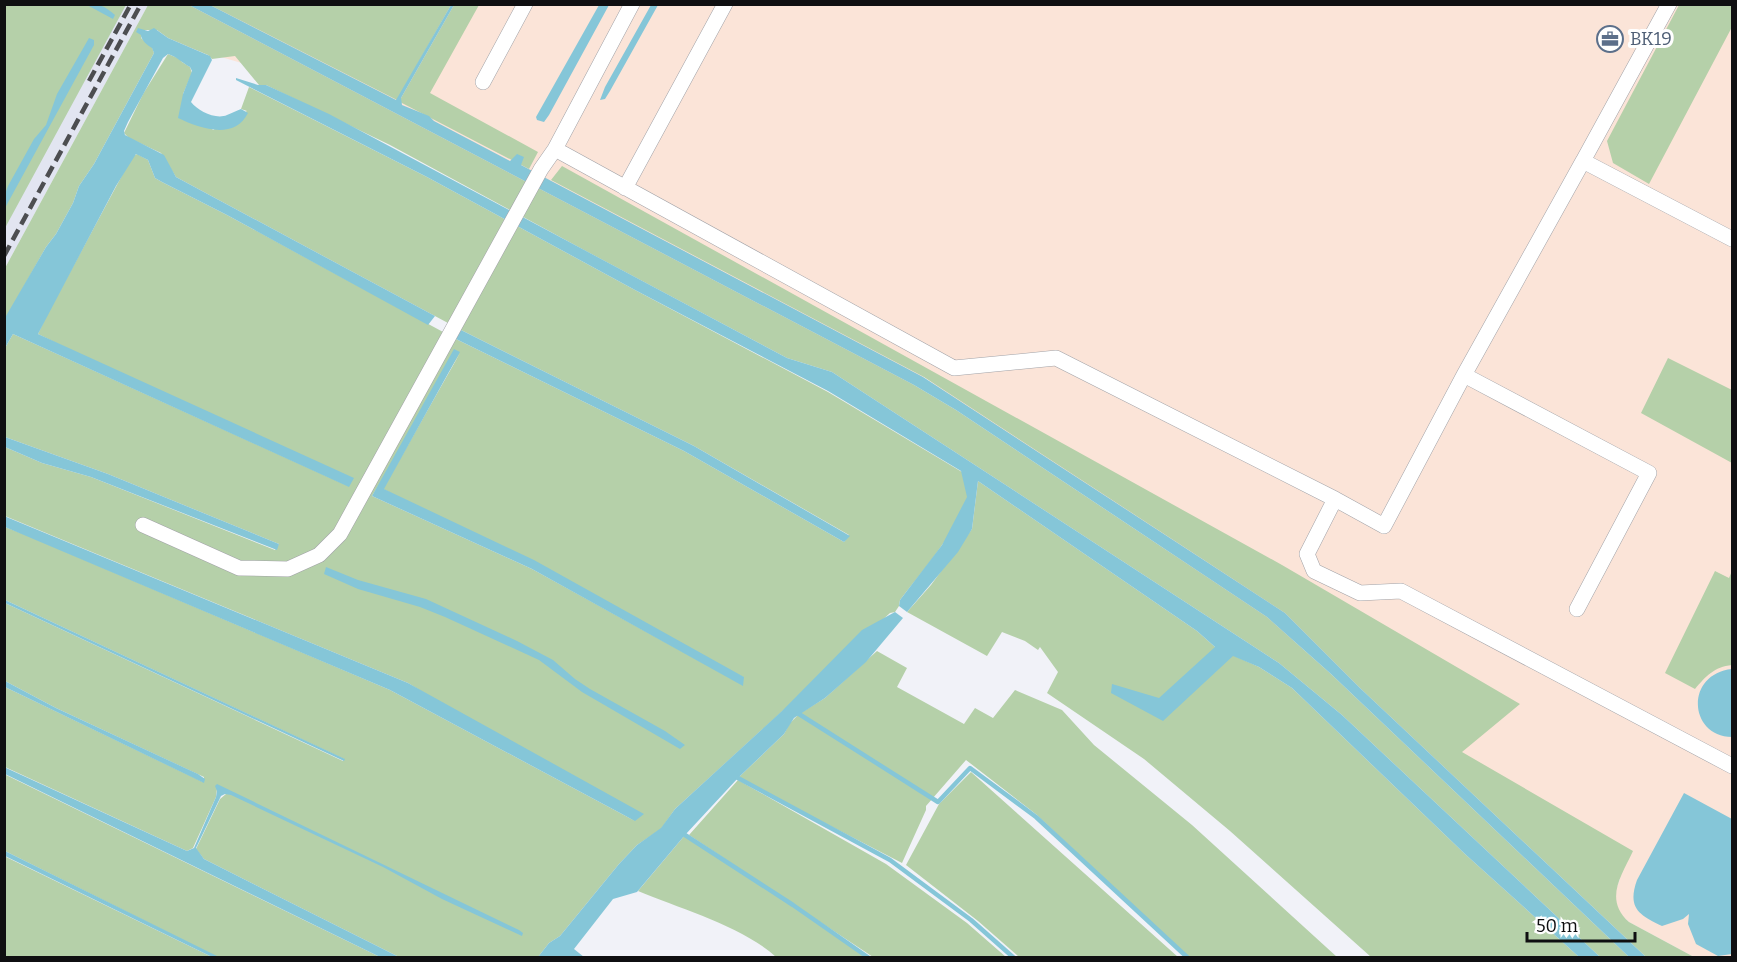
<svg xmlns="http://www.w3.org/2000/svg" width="1737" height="962" font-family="Bitter,serif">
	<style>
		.built { fill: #e2e5f1 }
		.industrial { fill: #fbe4d8 }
		.green { fill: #b5d0a9; fill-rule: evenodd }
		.water { fill: #85c6d8 }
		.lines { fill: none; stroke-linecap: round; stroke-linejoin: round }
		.stream { stroke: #85c6d8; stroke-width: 4.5 }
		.minor-casing { stroke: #a1a2a7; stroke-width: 16 }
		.minor { stroke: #fff; stroke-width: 15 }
		.rail { stroke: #4d4e51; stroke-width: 4.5; stroke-dasharray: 12 6; stroke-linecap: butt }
		.labels { text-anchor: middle; stroke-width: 6; stroke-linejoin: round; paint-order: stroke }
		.service-label { font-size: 18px; fill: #4e5e75; stroke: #fff; text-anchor: start }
	</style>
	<rect width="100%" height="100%" fill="#f1f2f8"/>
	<path class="built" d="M125,5h23l-143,263v-41z"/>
	<path class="industrial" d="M180,4l1552,1v952h-38l-65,-35 -9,-8 -4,-10 -1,-12 5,-13 -72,-15 -188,-176 -436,-311 -30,18 -602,-317 -105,-31 2,-5z"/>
	<path class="green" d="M5,5h121l-121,223z
		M148,5h41l725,380 42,25 311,207 64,57 298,283h-29l-258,-242 -63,-52 -447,-291 -45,-14 -203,-108 -194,-105 -124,-60h-7l-24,-29 -23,3 -4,-4 -40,-17 -11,-8h-13l-3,8 11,9 2,6 -60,111 -15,22 -6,17 -17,31 -10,13 -41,73v-52z
		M210,5h241l-54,95z
		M454,5h25l-49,88 108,59 -9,17 -129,-67 1,-4z
		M1679,5h53v22l-83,157 -36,-21 -6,-22z
		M168,54l12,5 2,3 8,5 2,6 -9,21 30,36 34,-19 -6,-2 8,-22 178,90 208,113 193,102 134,80c1,7 7,19 5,27 -9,31 -47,75 -67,101l-1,6 -4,6 -5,1 -215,196 -14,20 -24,16 -18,19 -59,72 -11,7 -11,14h-139l-195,-98 -8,-10 24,-50 6,-5 -9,-5 -1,8 -23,51 -6,3 -182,-84v-80l198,95 1,-5 -148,-69 -51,-27v-78l338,158 1,-2 -339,-159v-73l21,8 364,155 245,131 -227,-138 -403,-167v-69l37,16 49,14 184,73 4,-6 -171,-70 -103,-37v-89l8,-14 335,152 -310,-152 10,-21 84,-156 5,-3 11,6 7,18 7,4 65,33 229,124 228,112 160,91 5,-7 -155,-89 -233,-116 -285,-153 -15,-24 -32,-15 -5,-5 19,-39zM460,353l-77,136 360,188v8l-211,-116 -160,-73z
		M562,166l720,399 238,139 -58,48 171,99c-12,26 -29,48 -4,71l65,35h-48l-286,-269 -75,-75 -361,-236 -373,-197z
		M1668,358l64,32v73l-91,-50z
		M978,481l219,150 18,16 44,20 33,21 173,166 114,103h-208l-141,-126 -86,-72 -97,-66 11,-21 -18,-25 -2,3 -13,-9 -23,-9 -15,24 -80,-44 24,-27 41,-56z
		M1715,571l14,7 3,-7v94c-18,2 -26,11 -37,24l-30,-16z
		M877,651l30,17 -10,19 67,37 11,-16 18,10 22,-28 47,20 32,35 98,80 145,132h-150l-150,-142 -71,-55 -40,46v4l-24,53 -164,-85 46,-44 6,-11 9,-9 26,-16z
		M971,772l207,185h-159l-41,-36 -72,-56 33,-61z
		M4,774l376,183 -161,1 -214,-107z
		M738,780l148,84 81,59 39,34h-133l-184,-122z
		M685,835l108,70 74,52h-91c-34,-31 -95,-48 -138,-66z
		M4,856l208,101h-207z"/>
	<path class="water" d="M87,5c15,-1 17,1 28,10l-2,4z
		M189,5h21l186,95 55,-95h3l-53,93 1,7 27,11 5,5 76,40 7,-7 7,3 -3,8 402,212 362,236 75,75 286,269h-17l-298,-283 -64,-57 -311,-207 -42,-25z
		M599,5h10l-60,110 -5,7 -7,-2 -1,-3z
		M651,5h7l-48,86 -5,8 -5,1 5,-13z
		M138,28l10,3 6,-3 14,10 42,18 2,4 -21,42c7,9 25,18 36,13 5,-2 9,-4 14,-6l7,4c-14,28 -49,15 -70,5l5,-24 9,-23 -2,-4c-9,-5 -13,-10 -22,-13l-5,4 -35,64 -4,9 1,4 39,20 12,22 259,139 -7,9 -201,-110 -65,-33 -7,-4 -7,-18 -12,-6 -20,32 -78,148 316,144 -5,9 -336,-153 -8,14 -1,-28 2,-4 40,-69 10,-13 17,-31 6,-17 15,-22 60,-111 -2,-5c-4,-2 -11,-8 -11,-13l-5,-3z
		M89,38l5,2v5l-89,163v-14l3,-8 26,-47 12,-14 11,-31z
		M236,78l22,7h8l63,29 458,244 45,14 447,291 63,52 258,242h-21l-114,-103 -173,-166 -33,-21 -26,-11 -70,65 -52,-28 1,-9 47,14 56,-51 -18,-16 -219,-150 -6,48 -14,23 -51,60 -8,-6 1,-6 42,-55 25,-48 -6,-26 -133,-80 -193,-101 -208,-113 -191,-97z
		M461,330l233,116 156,90 -6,6 -160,-91 -228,-112z
		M454,349l6,3 -76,137 150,71 210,117 -1,9 -211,-117 -160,-73z
		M5,437l103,37 171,70 -2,6 -186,-73 -49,-14 -37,-16z
		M4,516l404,167 236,131 -9,7 -245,-131 -385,-163z
		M326,567l32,13 68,19 91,42 36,19 22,19 15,10 75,42 20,14 -5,4 -98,-57 -43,-32 -94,-43 -25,-10 -62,-18 -34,-15z
		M5,600l340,159 -1,2 -339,-158z
		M895,612l8,6 -37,44 -41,36 -31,20 -10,16 -46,44 -53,57 -48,57 -24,7 -39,50 10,8h-46l11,-14 11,-7 59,-72 18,-19 24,-17 14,-19 107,-98 80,-81z
		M1732,669v68c-44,-1 -47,-63 0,-68z
		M5,681l51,27 142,66 7,5 -1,4 -199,-96z
		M4,767l183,84 7,-3 22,-51 1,-6 -2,-5 2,-2 302,146 4,3 -1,3 -80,-37 -59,-32 -152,-72 -6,-1 -4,2 -25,52 8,11 195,98h-19l-375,-183z
		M1684,793l48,26v135l-14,2 -22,-12 -8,-20 1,-10 -6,5 -21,7c-23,-11 -35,-18 -25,-46z
		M5,851l214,106h-7l-207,-101z"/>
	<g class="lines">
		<path class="stream" d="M799,714l139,88 32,-34 66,49 152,141
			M738,778l152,82 81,60 43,38
			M685,835l108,70 76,53"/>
		<defs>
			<path id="minor" d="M1669,4l-86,157 149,78
				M483,82l42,-78
				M555,149l399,219 102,-10 279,141
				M1583,161l-119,214 -80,151 -49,-27 -28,55 7,17 46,22 41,-2 331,175
				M625,188l100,-184
				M1464,375l185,98 -72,136
				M143,525l96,43 49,1 31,-14 21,-21 201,-365 14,-20 77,-145"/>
		</defs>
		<use href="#minor" class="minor-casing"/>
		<use href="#minor" class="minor"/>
		<path class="rail" d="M89,81l42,-77
			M4,256l137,-252"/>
	</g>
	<defs>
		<symbol id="office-ring" viewBox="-11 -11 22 22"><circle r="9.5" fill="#fff" stroke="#5c6f8a" stroke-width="1.5"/><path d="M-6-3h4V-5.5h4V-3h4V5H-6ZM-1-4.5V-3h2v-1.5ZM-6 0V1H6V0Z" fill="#5c6f8a"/></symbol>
	</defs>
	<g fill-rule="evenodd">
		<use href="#office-ring" x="1595" y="24" width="30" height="30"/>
	</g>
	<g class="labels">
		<g class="service-label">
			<text x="1630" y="45">BK19</text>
		</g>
	</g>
	<rect width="1737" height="962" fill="none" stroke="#0f0f11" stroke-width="12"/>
	<path d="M1527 932v9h108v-9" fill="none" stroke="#0f0f11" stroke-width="3"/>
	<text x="1536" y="932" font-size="18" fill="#0f0f11" stroke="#ffffff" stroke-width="4.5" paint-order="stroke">50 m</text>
</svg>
